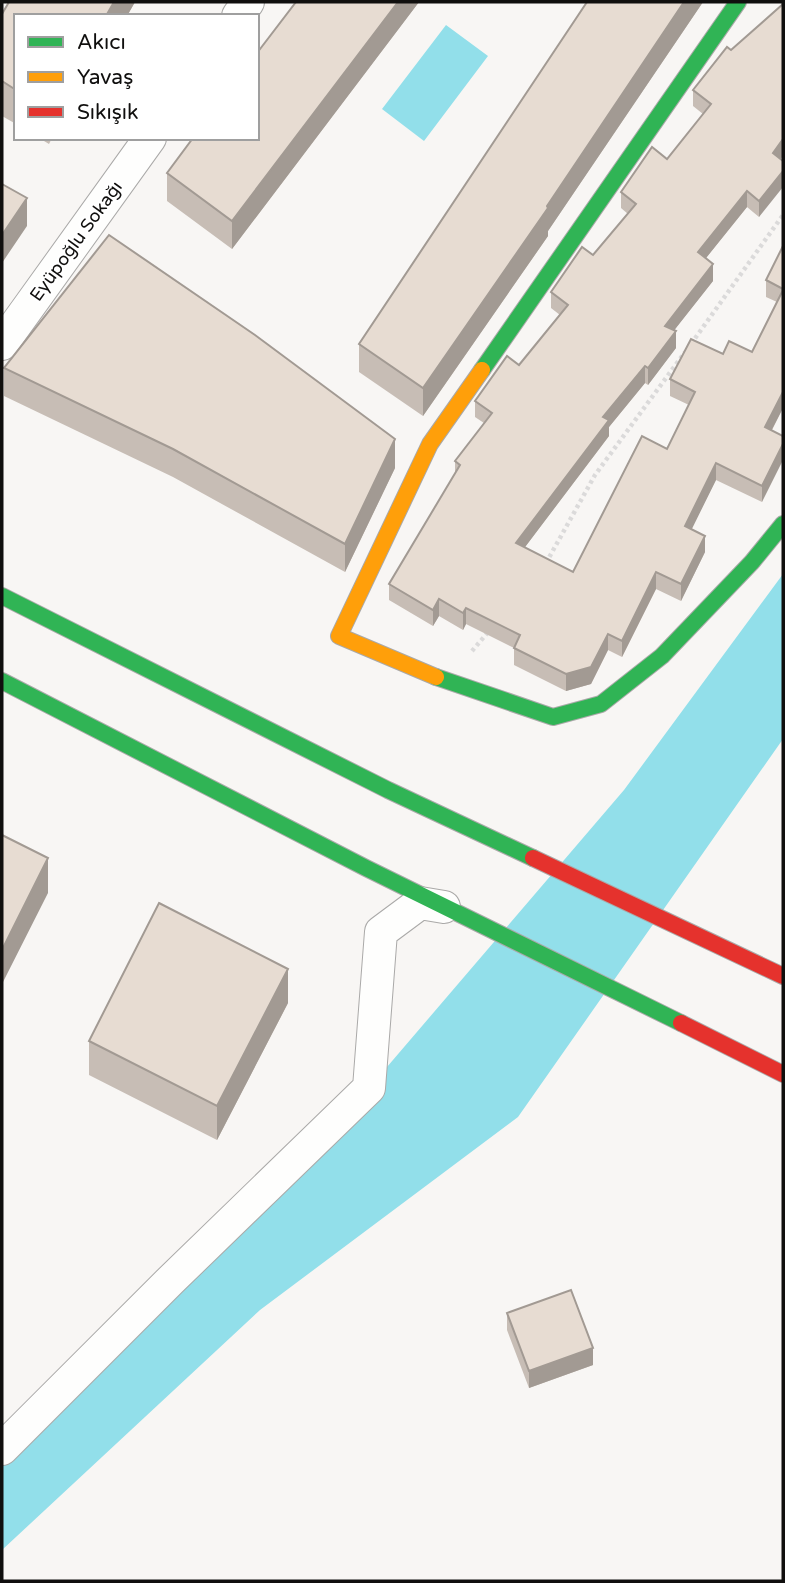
<svg xmlns="http://www.w3.org/2000/svg" width="785" height="1583" font-family="'Varela Round',sans-serif">
	<style>
		.water { fill: #92dfea }
		.lines { fill: none; stroke-linecap: round; stroke-linejoin: round }
		.street-casing { stroke: #aaa9a8; stroke-width: 34 }
		.fast-casing { stroke: #aaa9a8; stroke-width: 18 }
		.slow-casing { stroke: #aaa9a8; stroke-width: 18 }
		.jam-casing { stroke: #aaa9a8; stroke-width: 18 }
		.path { stroke: #dbdada; stroke-width: 4.5; stroke-dasharray: 3.5 3.5; stroke-linecap: butt }
		.street { stroke: #fefefd; stroke-width: 32 }
		.fast { stroke: #30b455; stroke-width: 16 }
		.slow { stroke: #ff9f0a; stroke-width: 16 }
		.jam { stroke: #e5322d; stroke-width: 16 }
		.wall { fill: #c7bdb5 }
		.shaded-wall { fill: #a29a93 }
		.building { fill: #e7dcd2; stroke: #a29a93; stroke-width: 2 }
		.labels { text-anchor: middle; stroke-width: 5; stroke-linejoin: round; paint-order: stroke }
		.street-label { font-size: 18px; fill: #100f0e; stroke: #fff }
	</style>
	<rect width="100%" height="100%" fill="#f8f6f4"/>
	<path class="water" d="M446,25l42,31 -64,85 -42,-32z
		M783,574v165l-265,378 -258,193 -258,240v-101l367,-361 255,-298z"/>
	<g class="lines">
		<defs>
			<path id="street" d="M238,16l10,-14
				M2,344l148,-206
				M2,1449l169,-169 198,-192 12,-156 39,-29 24,4"/>
			<path id="fast" d="M482,370l256,-368
				M2,596l386,194 145,68
				M436,677l117,40 48,-13 61,-48 90,-94 31,-38
				M2,681l364,187 315,155"/>
			<path id="slow" d="M436,677l-97,-41 91,-192 52,-74"/>
			<path id="jam" d="M533,858l250,118
				M681,1023l102,51"/>
		</defs>
		<use href="#street" class="street-casing"/>
		<use href="#fast" class="fast-casing"/>
		<use href="#slow" class="slow-casing"/>
		<use href="#jam" class="jam-casing"/>
		<path class="path" d="M691,344l92,-129
			M546,563l49,-88 90,-123
			M472,651l17,-20"/>
		<use href="#street" class="street"/>
		<use href="#fast" class="fast"/>
		<use href="#slow" class="slow"/>
		<use href="#jam" class="jam"/>
	</g>
	<path class="wall" d="M9,2h126l-8,14h-111v108l-14,-8v-102z
		M296,2h123l-187,247 -65,-48v-28z
		M587,2h116l-155,229v5l-125,180 -64,-44v-28z
		M693,90l90,66 -2,3 -22,58 -12,-10 -41,51 7,23 -39,49 2,18 -28,37 -3,-2 -36,44v9l-84,111 48,25 94,-123 22,-44 -19,-9v-17l53,-25 29,-2 25,-50 -11,-5v-17l17,-34v162l-11,22 -10,72 -46,-22 -25,49 14,23 -24,49 -25,-12 -34,68 -14,-7 -17,34 -25,7 -52,-26v-17l-48,-24 -3,6 -24,-14 -6,10 -44,-26v-16l66,-110v-13l29,-38 -9,-6v-16l44,-36 41,-50 -9,-7v-16l42,-37 35,-41 -7,-6v-16l46,-33 36,-45 -10,-8z
		M39,138h13l-3,6z
		M4,368l391,100 -50,104 -172,-95 -169,-81z
		M288,1003l-71,137 -128,-65v-34z
		M507,1313l86,52 -64,23 -22,-58z"/>
	<path class="shaded-wall" d="M114,2h21l-8,14h-21z
		M398,2h21l-187,247v-28z
		M684,2h19l-155,229v5l-125,180v-28z
		M783,139v17l-10,13v-16z
		M783,171v16l-24,30v-16z
		M747,191v16l-49,61v-16z
		M27,198v28l-25,37v-28z
		M713,264v17l-48,61v-16z
		M676,331v17l-28,37v-17z
		M645,366v17l-36,44v9l-93,123v-16l87,-126z
		M783,392v16l-18,35v-16z
		M395,439v29l-50,104v-28z
		M783,444v16l-21,42v-16z
		M716,463v17l-31,63v-17z
		M705,536v16l-24,49v-17z
		M656,572v17l-34,68v-16z
		M439,599v17l-6,10v-16z
		M466,608v16l-3,6v-17z
		M608,634v16l-17,34 -25,7v-17z
		M48,858v35l-46,91v-34z
		M288,969v34l-71,137v-34z
		M593,1348v17l-64,23v-17z"/>
	<path class="building" d="M9,2h105l-8,14h-90v74l-14,-9v-67z
		M296,2h102l-166,219 -65,-48 26,-35h64v-85z
		M587,2h97l-137,204 1,2 -125,180 -64,-44z
		M783,4v135l-10,14 10,8v10l-24,30 -12,-10 -49,61 15,12 -48,62 11,5 -28,37 -3,-2 -42,51 6,3 -93,123 57,29 69,-136 25,13 28,-57 -25,-13 21,-40 32,15 6,-13 23,11 31,-62v102l-18,35 18,9v8l-21,42 -46,-23 -31,63 20,10 -24,48 -25,-12 -34,69 -14,-7 -17,33 -25,7 -52,-26 6,-13 -54,-27 -3,5 -24,-14 -6,11 -44,-26 71,-119 -5,-4 37,-48 -17,-12 32,-45 12,9 49,-60 -17,-13 31,-45 11,8 43,-51 -15,-12 31,-45 15,12 44,-55 -18,-14 34,-43 4,3z
		M2,184l25,14 -25,37z
		M109,235l146,100 140,104 -50,105 -172,-95 -169,-81z
		M783,246v43l-17,-9z
		M2,835l46,23 -46,92z
		M159,903l129,66 -71,137 -128,-65z
		M571,1290l22,58 -64,23 -22,-58z"/>
	<g class="labels">
		<g class="street-label">
			<text transform="translate(76 241) rotate(-54)" y="6">Eyüpoğlu Sokağı</text>
		</g>
	</g>
	<rect width="785" height="1583" fill="none" stroke="#100f0e" stroke-width="7"/>
	<rect x="14" y="14" width="245" height="126" fill="#ffffff" stroke="#9f9f9f" stroke-width="2"/>
	<rect x="28" y="37" width="35" height="10" fill="#30b455" stroke="#9f9f9f" stroke-width="2"/>
	<text x="77" y="49" font-size="21" fill="#100f0e">Akıcı</text>
	<rect x="28" y="72" width="35" height="10" fill="#ff9f0a" stroke="#9f9f9f" stroke-width="2"/>
	<text x="77" y="84" font-size="21" fill="#100f0e">Yavaş</text>
	<rect x="28" y="107" width="35" height="10" fill="#e5322d" stroke="#9f9f9f" stroke-width="2"/>
	<text x="77" y="119" font-size="21" fill="#100f0e">Sıkışık</text>
</svg>
